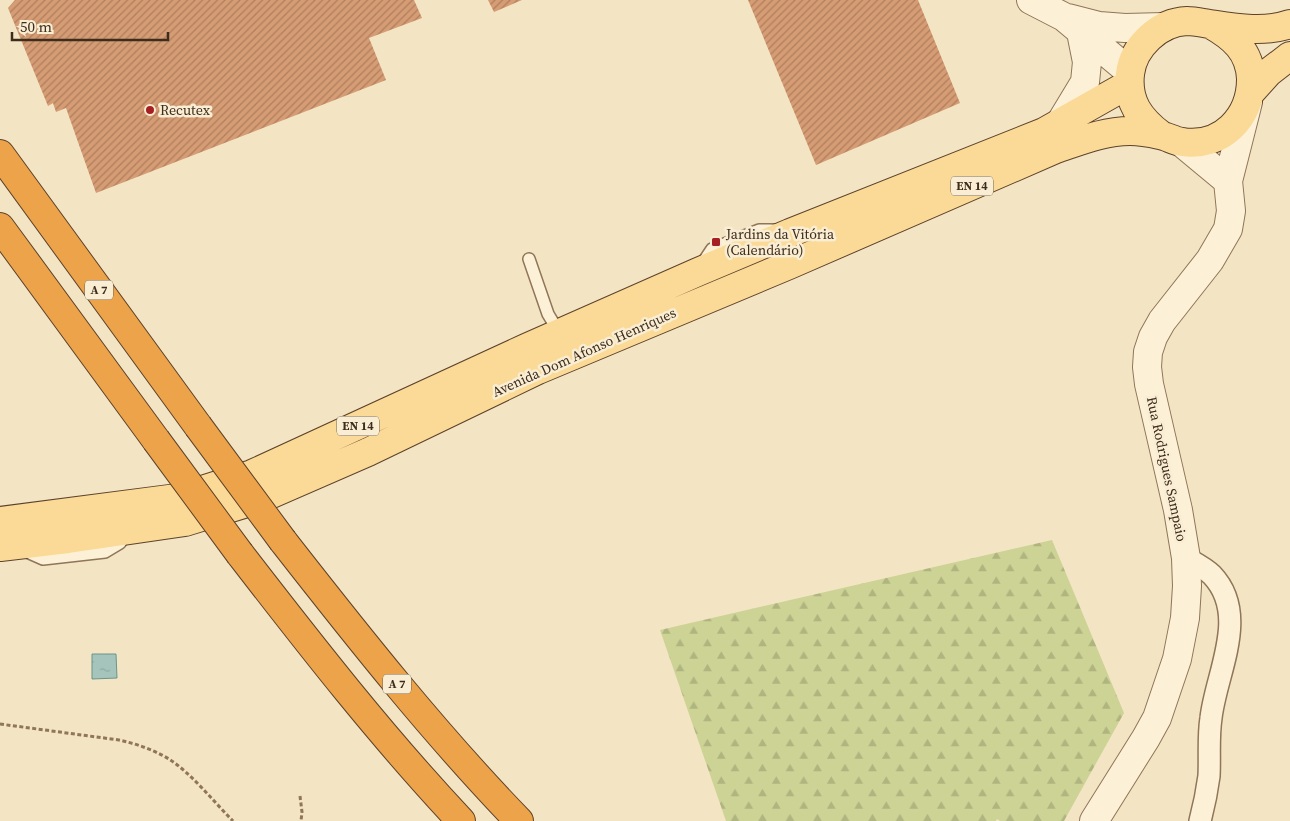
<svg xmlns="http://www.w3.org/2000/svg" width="1290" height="821" font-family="'Source Serif 4',serif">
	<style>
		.forest { fill: url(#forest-firs) }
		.water { fill: url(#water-ripples); stroke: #6a958a }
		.building { fill: url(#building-hatch) }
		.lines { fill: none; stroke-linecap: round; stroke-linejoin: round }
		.service-casing { stroke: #907557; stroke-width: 14 }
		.minor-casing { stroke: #907557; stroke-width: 24 }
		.tertiary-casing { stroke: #907557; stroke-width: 30 }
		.primary-casing { stroke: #5d422b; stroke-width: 30 }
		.motorway-casing { stroke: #5d422b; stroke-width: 30 }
		.path { stroke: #907557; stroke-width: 3; stroke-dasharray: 4 2.5; stroke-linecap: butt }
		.service { stroke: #fcf1d7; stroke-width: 11 }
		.minor { stroke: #fcf1d7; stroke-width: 21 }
		.tertiary { stroke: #fcf1d7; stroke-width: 28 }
		.primary { stroke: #fada96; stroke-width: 28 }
		.motorway { stroke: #eca34a; stroke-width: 28 }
		.motorway-bridge-casing { stroke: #5d422b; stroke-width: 30; stroke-linecap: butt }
		.motorway-bridge { stroke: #eca34a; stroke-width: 28 }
		.poi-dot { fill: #a61f22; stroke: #f9eed3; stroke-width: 2 }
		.labels { text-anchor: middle; stroke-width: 5; stroke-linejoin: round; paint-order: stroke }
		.shield { fill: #f9eed3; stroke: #766654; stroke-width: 1 }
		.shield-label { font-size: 12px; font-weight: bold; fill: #3e2c1d }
		.poi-label { font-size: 14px; fill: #3e2c1d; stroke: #f9eed3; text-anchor: start }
		.street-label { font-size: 14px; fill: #3e2c1d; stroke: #f9eed3 }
	</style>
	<defs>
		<pattern id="forest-firs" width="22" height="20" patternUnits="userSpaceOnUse" patternTransform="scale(1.25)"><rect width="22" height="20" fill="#ccd395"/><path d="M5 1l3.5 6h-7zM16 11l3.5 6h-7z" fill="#b0b580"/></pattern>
		<pattern id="water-ripples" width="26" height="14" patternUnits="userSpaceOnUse" patternTransform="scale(1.25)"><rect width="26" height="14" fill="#a5c5bc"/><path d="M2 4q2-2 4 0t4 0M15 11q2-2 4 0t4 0" fill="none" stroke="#8fa9a1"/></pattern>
		<pattern id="building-hatch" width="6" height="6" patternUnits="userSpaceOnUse" patternTransform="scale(1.25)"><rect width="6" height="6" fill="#d69c74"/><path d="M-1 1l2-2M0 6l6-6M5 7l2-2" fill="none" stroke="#af7f5f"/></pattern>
	</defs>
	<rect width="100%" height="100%" fill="#f3e4c3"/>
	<path class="forest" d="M1052,540l72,173 -60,108h-64l-3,-2 -1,2h-270l-66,-191z"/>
	<path class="water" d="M92,654h24l1,24 -25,1z"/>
	<path class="building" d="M15,0h399l8,18 -53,20 17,42 -290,113 -30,-85 -10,4 -3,-9 -5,3 -40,-98z
		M488,0h34l-28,12z
		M748,0h170l42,103 -144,62z"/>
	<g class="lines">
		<defs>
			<path id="service" d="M529,259l19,55 12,20
				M702,264l10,-15 47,-19h18
				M25,551l18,8 62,-7 15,-9 5,-7"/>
			<path id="minor" d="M1186,558c9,5 19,10 26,17 38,40 4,98 -1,143 -3,19 -1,39 -2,58 -2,15 -5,30 -9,45"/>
			<path id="tertiary" d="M1031,0l33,17 66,55
				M1068,18l31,8 26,2 39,-1
				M1059,125l26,-43 2,-20 -6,-30
				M1181,142l47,39
				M1094,821l52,-83 11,-20 20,-59 8,-41 2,-32 -1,-28 -8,-48 -29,-126 -2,-17 1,-15 5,-15 9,-16 48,-61 18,-31 3,-18 -3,-30 20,-79"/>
			<path id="primary" d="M1251,92l18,-20 21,-16
				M1161,135c-21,-16 -34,-33 -31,-61 3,-27 29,-52 57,-53 8,0 16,2 23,3 26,4 54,9 80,0
				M0,521l177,-23 75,-24 274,-126 172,-76 92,-39 254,-101 85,-48
				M0,547l68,-8 117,-17 75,-23 108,-47 170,-82 251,-105 267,-116c24,-8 48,-18 74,-18 9,0 21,2 30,4 8,2 15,6 22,7 40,6 69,-25 69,-63 -1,-28 -18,-42 -41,-55"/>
			<path id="motorway" d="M0,154l198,272
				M0,227l156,213
				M283,541c75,96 151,192 236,280
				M240,554c71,92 142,183 221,267"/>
		</defs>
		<use href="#service" class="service-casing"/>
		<use href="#minor" class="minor-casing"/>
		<use href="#tertiary" class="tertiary-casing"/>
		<use href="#primary" class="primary-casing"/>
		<use href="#motorway" class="motorway-casing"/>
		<path class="path" d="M0,724l119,16c18,4 35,10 50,19 23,15 44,42 64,62
			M300,796l2,16 -1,9"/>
		<use href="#service" class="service"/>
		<use href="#minor" class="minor"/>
		<use href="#tertiary" class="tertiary"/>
		<use href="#primary" class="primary"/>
		<use href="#motorway" class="motorway"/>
		<defs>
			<path id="motorway-bridge" d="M198,426l85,115
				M156,440l84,114"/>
		</defs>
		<use href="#motorway-bridge" class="motorway-bridge-casing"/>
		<use href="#motorway-bridge" class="motorway-bridge"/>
	</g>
	<g class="poi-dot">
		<circle cx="150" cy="110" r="5"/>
		<rect x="711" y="237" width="10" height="10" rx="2.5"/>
	</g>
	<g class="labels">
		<g class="shield">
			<rect x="951" y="176.5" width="42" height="19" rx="4"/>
			<rect x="85" y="280.5" width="28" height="19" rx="4"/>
			<rect x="337" y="416.5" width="42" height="19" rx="4"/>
			<rect x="383" y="674.5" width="28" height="19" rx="4"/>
		</g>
		<g class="shield-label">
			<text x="972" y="190">EN 14</text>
			<text x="99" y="294">A 7</text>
			<text x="358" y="430">EN 14</text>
			<text x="397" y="688">A 7</text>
		</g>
		<g class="poi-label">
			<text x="160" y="115">Recutex</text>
			<text x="726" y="239">Jardins da Vitória<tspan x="726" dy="16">(Calendário)</tspan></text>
		</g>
		<g class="street-label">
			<text transform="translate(584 352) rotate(-24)" y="5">Avenida Dom Afonso Henriques</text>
			<text transform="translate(1167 469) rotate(78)" y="5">Rua Rodrigues Sampaio</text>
		</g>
	</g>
	<path d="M12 32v8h156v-8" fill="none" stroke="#3e2c1d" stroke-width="2.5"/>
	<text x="20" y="32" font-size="15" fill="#3e2c1d" stroke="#f9eed3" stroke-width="4" paint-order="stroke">50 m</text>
</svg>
